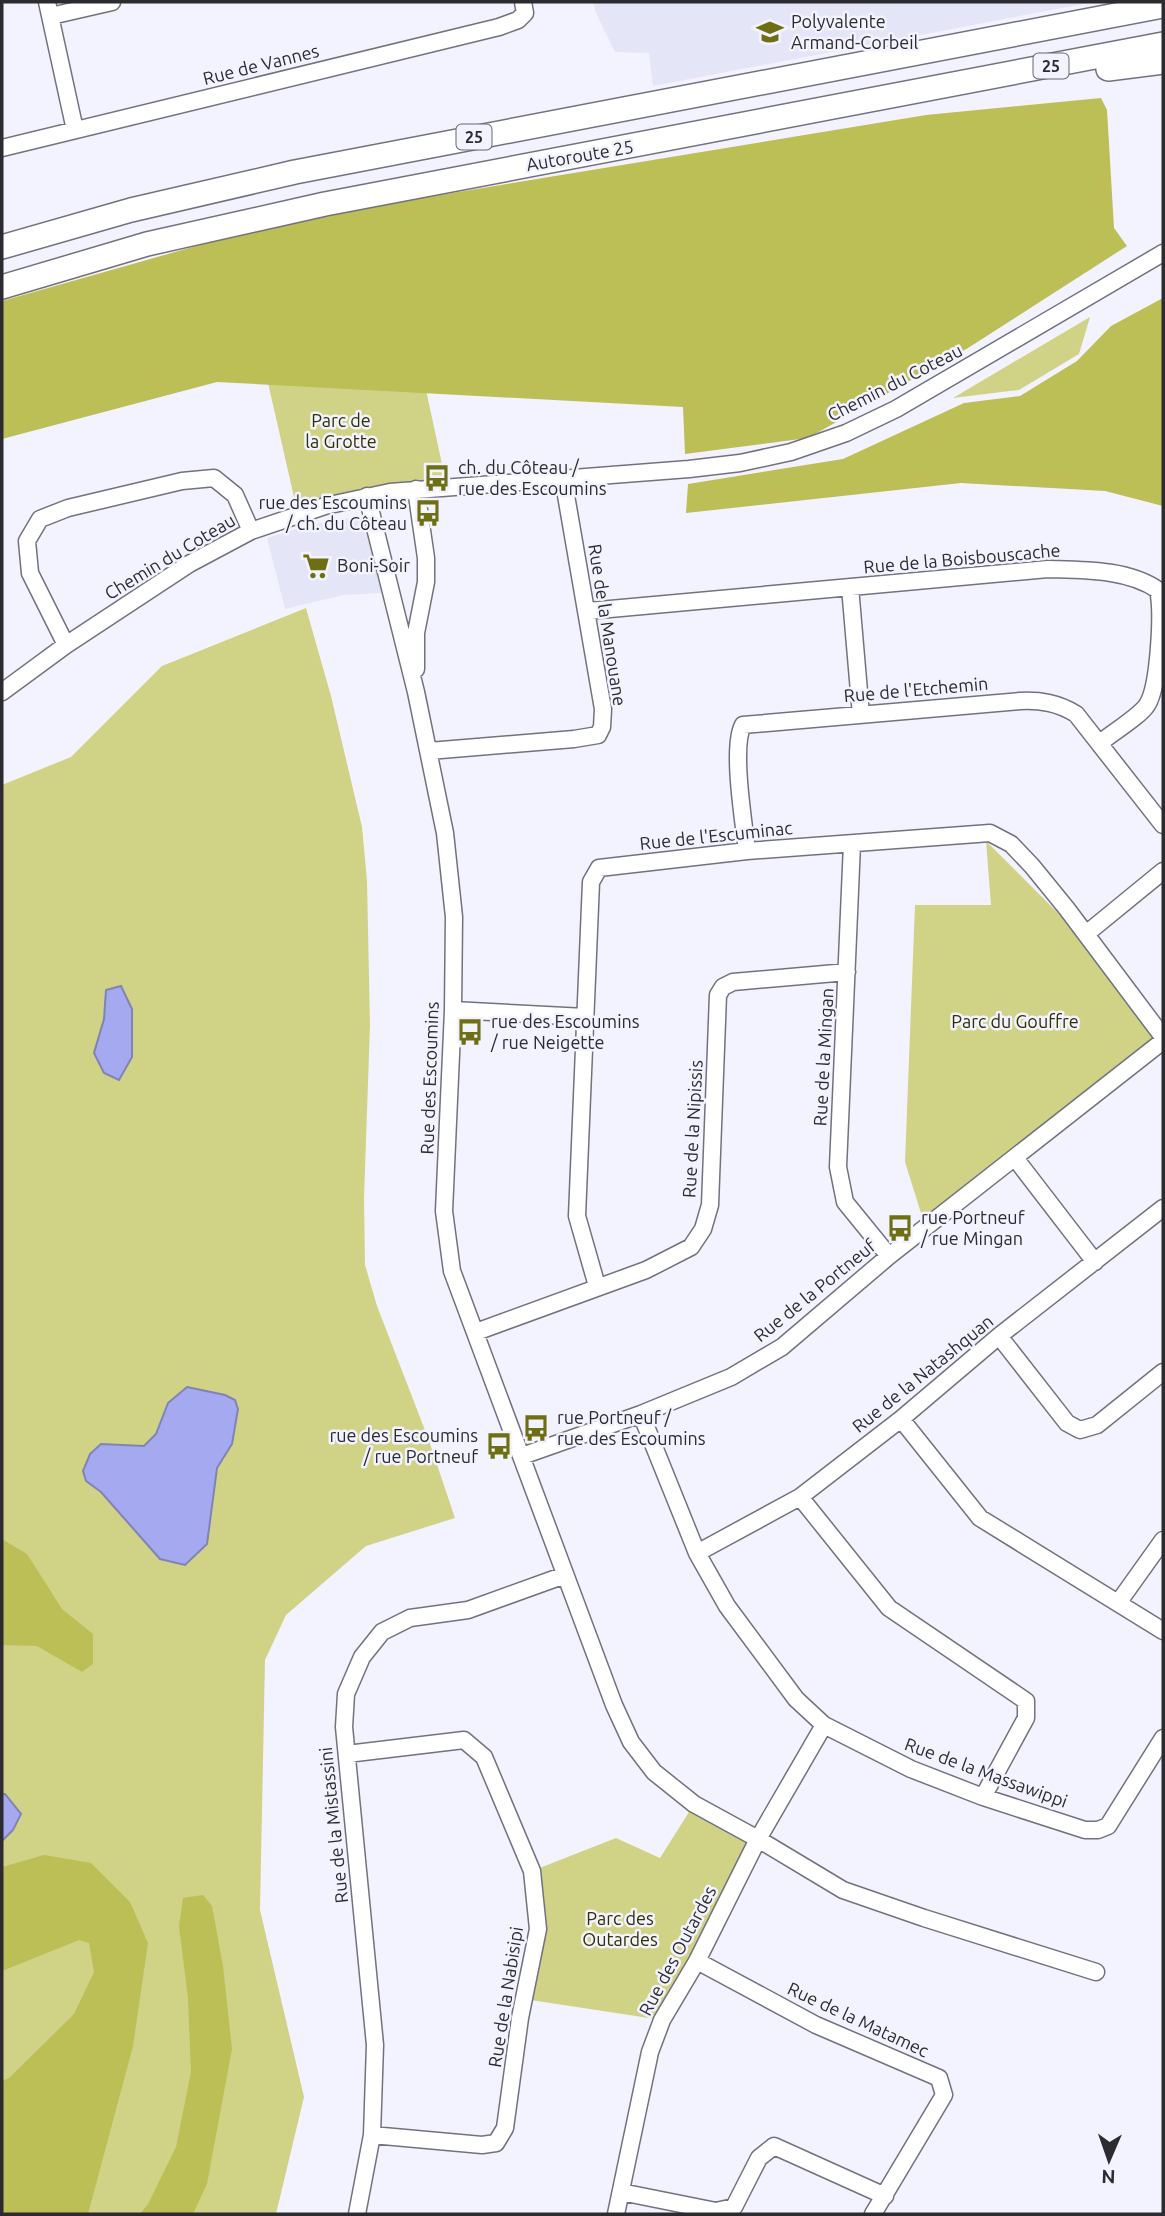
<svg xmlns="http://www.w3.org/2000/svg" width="1165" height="2216" font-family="Ubuntu,sans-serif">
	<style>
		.built { fill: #e4e6f7 }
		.green { fill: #d0d386 }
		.forest { fill: #bcbe56 }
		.water { fill: #a5a9f0; stroke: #8083b6; stroke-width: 2 }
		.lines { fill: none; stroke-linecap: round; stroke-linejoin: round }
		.minor-casing { stroke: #71727e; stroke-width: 19 }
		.highway-casing { stroke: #71727e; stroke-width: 26 }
		.minor { stroke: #fff; stroke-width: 16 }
		.highway { stroke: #fff; stroke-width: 23 }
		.labels { text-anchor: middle; stroke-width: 5; stroke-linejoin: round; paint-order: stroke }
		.shield { fill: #f2f3fe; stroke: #67676e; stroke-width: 2 }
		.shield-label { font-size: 16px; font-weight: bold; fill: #2b2b30 }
		.poi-label { font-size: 18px; fill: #2b2b30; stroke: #f2f3fe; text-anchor: start }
		.street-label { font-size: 18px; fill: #2b2b30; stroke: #f2f3fe }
		.park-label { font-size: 18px; fill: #2f2f02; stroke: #f2f3fe }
	</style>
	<rect width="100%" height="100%" fill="#f2f3fe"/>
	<path class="built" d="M593,2h501l-441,84 -4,-33 -34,-1 -19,-39z
		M361,516l3,5 18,72 -39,2 -58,14 -18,-71 43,-13z"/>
	<path class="green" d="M1090,317l-11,37 -60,36 -66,8z
		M266,374l157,2 22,102 -77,9 -72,19z
		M306,608l25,88 31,131 5,54 3,144 -6,173 1,67 12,41 51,132 27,80 -89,28 -80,69 -21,45 -5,250 44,187 -28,117h-274v-1429l69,-28 91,-91z
		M986,841l95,95 79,103 -234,190 -21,-67 10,-257h76z
		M694,1804l64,35 -96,181 -138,-21 14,-70 -6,-58 84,-33 44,20z"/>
	<path class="forest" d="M1101,98l6,12 7,118 13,18 -159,102 -160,90 -123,16 -2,-47 -466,-25 -215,57v-138l286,-81 638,-105z
		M1163,298v208l-58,-15 -144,-8 -275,30 2,-29 155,-25 121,-56 56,-7 57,-35 34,-35z
		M2,1539l25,15 35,55 31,25v30l-11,8 -45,-26 -35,-1z
		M44,1855l47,8 39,39 18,41 -15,103 -45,168h-86v-133l7,-3 65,-64 20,-42 -5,-29 -10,-3 -77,31v-104z
		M203,1895l9,11 11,60 9,83 -25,135 -14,30h-53l8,-10 28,-57 15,-75 -3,-74 -9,-72 4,-28z"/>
	<path class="water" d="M121,986l11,23v48l-13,23 -15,-7 -10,-20 10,-34 2,-29z
		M187,1387l38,8 10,5 3,9 -6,35 -15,24 -10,76 -22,21 -25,-6 -59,-67 -15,-11 -3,-10 7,-17 11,-10 43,2 12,-12 12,-31z
		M2,1794h3l16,20 -8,16 -11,11z"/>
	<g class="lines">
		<defs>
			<path id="minor" d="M47,2l28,128
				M51,16l61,-14
				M2,148l497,-121 19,-7 7,-7 -2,-11
				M367,496l49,196 29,141 9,84 -1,93 -9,201 8,60 162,434 17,37 23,30 40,32 64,35 85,51 81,28 172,54
				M850,587l11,128
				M588,611l460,-42c35,1 80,0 110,21 5,22 1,97 -11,115 -7,11 -35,28 -47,38
				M66,645l-36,-72 -3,-32 13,-22 28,-11 114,-27 32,-3 21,17 16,36
				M416,669v-36l10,-51v-24l-10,-69
				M2,692l64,-47 123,-81 62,-33 74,-25 65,-14 299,-23 51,-6 51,-11 55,-19 50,-24 267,-156
				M429,751l145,-12 24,-4 4,-8 1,-18 -40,-231
				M852,844l-14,323 7,35 44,54
				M747,851c-3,-27 -16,-104 -4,-126l277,-24c21,-1 38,2 56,13l87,111
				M1086,934l77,-63
				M453,1010l132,7
				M1015,1158l80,104
				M597,1286l-20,-70 14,-334 8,-14 148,-17 243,-18 21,11 21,22 35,43 96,128
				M476,1332l170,-62 45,-23 12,-18 7,-24 8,-210 5,-8 10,-5 114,-10
				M999,1336l68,87 13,7 17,-5 66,-53
				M641,1414l56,139 30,53 69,93 28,26 87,44 72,28 102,33h13l10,-4 55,-88
				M901,1419l79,99 183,113
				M522,1456l119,-42 90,-37 51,-30 107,-91 274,-215
				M800,1497l89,111 137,93v17l-43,79
				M697,1553l103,-56 101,-78 98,-83 164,-128
				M1118,1603l45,-63
				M347,1754l117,-14 20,17 48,114 6,58 -18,89 -15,110 -9,15 -14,2 -110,-10
				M697,1961l119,64 123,53 5,17 -71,119
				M621,2192l95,19 18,-4 25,-49 15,-12 111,50
				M357,2214l15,-79 3,-90 -31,-318 2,-33 16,-37 20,-25 28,-14 58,-8 97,-35
				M616,2214l34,-162 12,-32 35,-59 61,-122 66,-114"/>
			<path id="highway" d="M1108,69l55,-7
				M2,247l129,-37 164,-38 868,-166
				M2,287l145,-43 178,-40 838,-160"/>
		</defs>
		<use href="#minor" class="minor-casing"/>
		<use href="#highway" class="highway-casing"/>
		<use href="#minor" class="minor"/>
		<use href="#highway" class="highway"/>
	</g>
	<defs>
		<symbol id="school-bare" viewBox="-9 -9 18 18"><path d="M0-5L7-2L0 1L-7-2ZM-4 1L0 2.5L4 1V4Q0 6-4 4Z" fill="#6e6f12" stroke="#f2f3fe" stroke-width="2.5" paint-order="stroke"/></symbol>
		<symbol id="bus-bare" viewBox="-9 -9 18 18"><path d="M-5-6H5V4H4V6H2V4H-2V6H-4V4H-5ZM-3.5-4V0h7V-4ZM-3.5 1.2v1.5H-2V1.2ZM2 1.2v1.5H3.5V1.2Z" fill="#6e6f12" stroke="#f2f3fe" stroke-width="2.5" paint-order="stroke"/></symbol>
		<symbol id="supermarket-bare" viewBox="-9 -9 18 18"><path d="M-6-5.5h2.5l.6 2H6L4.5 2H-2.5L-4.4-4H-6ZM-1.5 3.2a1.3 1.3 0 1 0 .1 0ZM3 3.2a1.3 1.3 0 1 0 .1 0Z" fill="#6e6f12" stroke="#f2f3fe" stroke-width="2.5" paint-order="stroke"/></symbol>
	</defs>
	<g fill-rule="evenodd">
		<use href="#school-bare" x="751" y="13" width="38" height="38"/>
		<use href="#bus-bare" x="418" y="459" width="38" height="38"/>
		<use href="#bus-bare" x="409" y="494" width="38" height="38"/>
		<use href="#supermarket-bare" x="297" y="547" width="38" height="38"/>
		<use href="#bus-bare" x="451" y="1013" width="38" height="38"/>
		<use href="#bus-bare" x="881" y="1209" width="38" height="38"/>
		<use href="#bus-bare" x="517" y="1409" width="38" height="38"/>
		<use href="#bus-bare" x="480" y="1427" width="38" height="38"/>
	</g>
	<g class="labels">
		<g class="shield">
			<rect x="1033.5" y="53.5" width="35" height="25" rx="5"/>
			<rect x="456.5" y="124.5" width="35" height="25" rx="5"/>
		</g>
		<g class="shield-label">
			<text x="1051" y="72">25</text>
			<text x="474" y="143">25</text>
		</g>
		<g class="poi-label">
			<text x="791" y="28">Polyvalente<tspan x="791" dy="21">Armand-Corbeil</tspan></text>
			<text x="458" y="474">ch. du Côteau /<tspan x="458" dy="21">rue des Escoumins</tspan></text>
			<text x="407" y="509" text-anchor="end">rue des Escoumins<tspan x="407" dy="21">/ ch. du Côteau</tspan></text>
			<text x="337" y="572">Boni-Soir</text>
			<text x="491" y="1028">rue des Escoumins<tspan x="491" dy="21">/ rue Neigette</tspan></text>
			<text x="921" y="1224">rue Portneuf<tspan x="921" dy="21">/ rue Mingan</tspan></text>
			<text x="557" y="1424">rue Portneuf /<tspan x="557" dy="21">rue des Escoumins</tspan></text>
			<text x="478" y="1442" text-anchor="end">rue des Escoumins<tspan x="478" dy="21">/ rue Portneuf</tspan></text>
		</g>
		<g class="street-label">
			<text transform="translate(261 65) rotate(-14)" y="6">Rue de Vannes</text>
			<text transform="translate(580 156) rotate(-10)" y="6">Autoroute 25</text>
			<text transform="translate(895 383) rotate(-27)" y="6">Chemin du Coteau</text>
			<text transform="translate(170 557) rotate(-31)" y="6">Chemin du Coteau</text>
			<text transform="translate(962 559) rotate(-5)" y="6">Rue de la Boisbouscache</text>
			<text transform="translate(607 625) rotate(81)" y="6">Rue de la Manouane</text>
			<text transform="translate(916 690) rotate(-5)" y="6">Rue de l'Etchemin</text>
			<text transform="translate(716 836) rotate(-6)" y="6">Rue de l'Escuminac</text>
			<text transform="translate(824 1057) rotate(-87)" y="6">Rue de la Mingan</text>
			<text transform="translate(430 1078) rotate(-88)" y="6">Rue des Escoumins</text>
			<text transform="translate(693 1129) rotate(-87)" y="6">Rue de la Nipissis</text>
			<text transform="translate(815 1291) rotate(-39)" y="6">Rue de la Portneuf</text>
			<text transform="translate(923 1374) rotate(-39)" y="6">Rue de la Natashquan</text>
			<text transform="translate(986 1773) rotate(20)" y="6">Rue de la Massawippi</text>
			<text transform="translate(334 1825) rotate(-96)" y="6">Rue de la Mistassini</text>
			<text transform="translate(678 1951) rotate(-62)" y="6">Rue des Outardes</text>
			<text transform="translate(506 1997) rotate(-81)" y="6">Rue de la Nabisipi</text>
			<text transform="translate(858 2020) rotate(25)" y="6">Rue de la Matamec</text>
		</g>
		<g class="park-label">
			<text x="341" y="427">Parc de<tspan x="341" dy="21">la Grotte</tspan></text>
			<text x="1015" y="1028">Parc du Gouffre</text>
			<text x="620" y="1925">Parc des<tspan x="620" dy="21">Outardes</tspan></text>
		</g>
	</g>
	<rect width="1165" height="2216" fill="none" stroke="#2b2b30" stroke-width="7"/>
	<g transform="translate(1109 2160) rotate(182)" stroke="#f2f3fe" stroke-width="5" paint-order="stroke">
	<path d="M0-5L12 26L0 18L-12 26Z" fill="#2b2b30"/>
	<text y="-10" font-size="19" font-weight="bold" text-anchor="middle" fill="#2b2b30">N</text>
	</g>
</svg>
